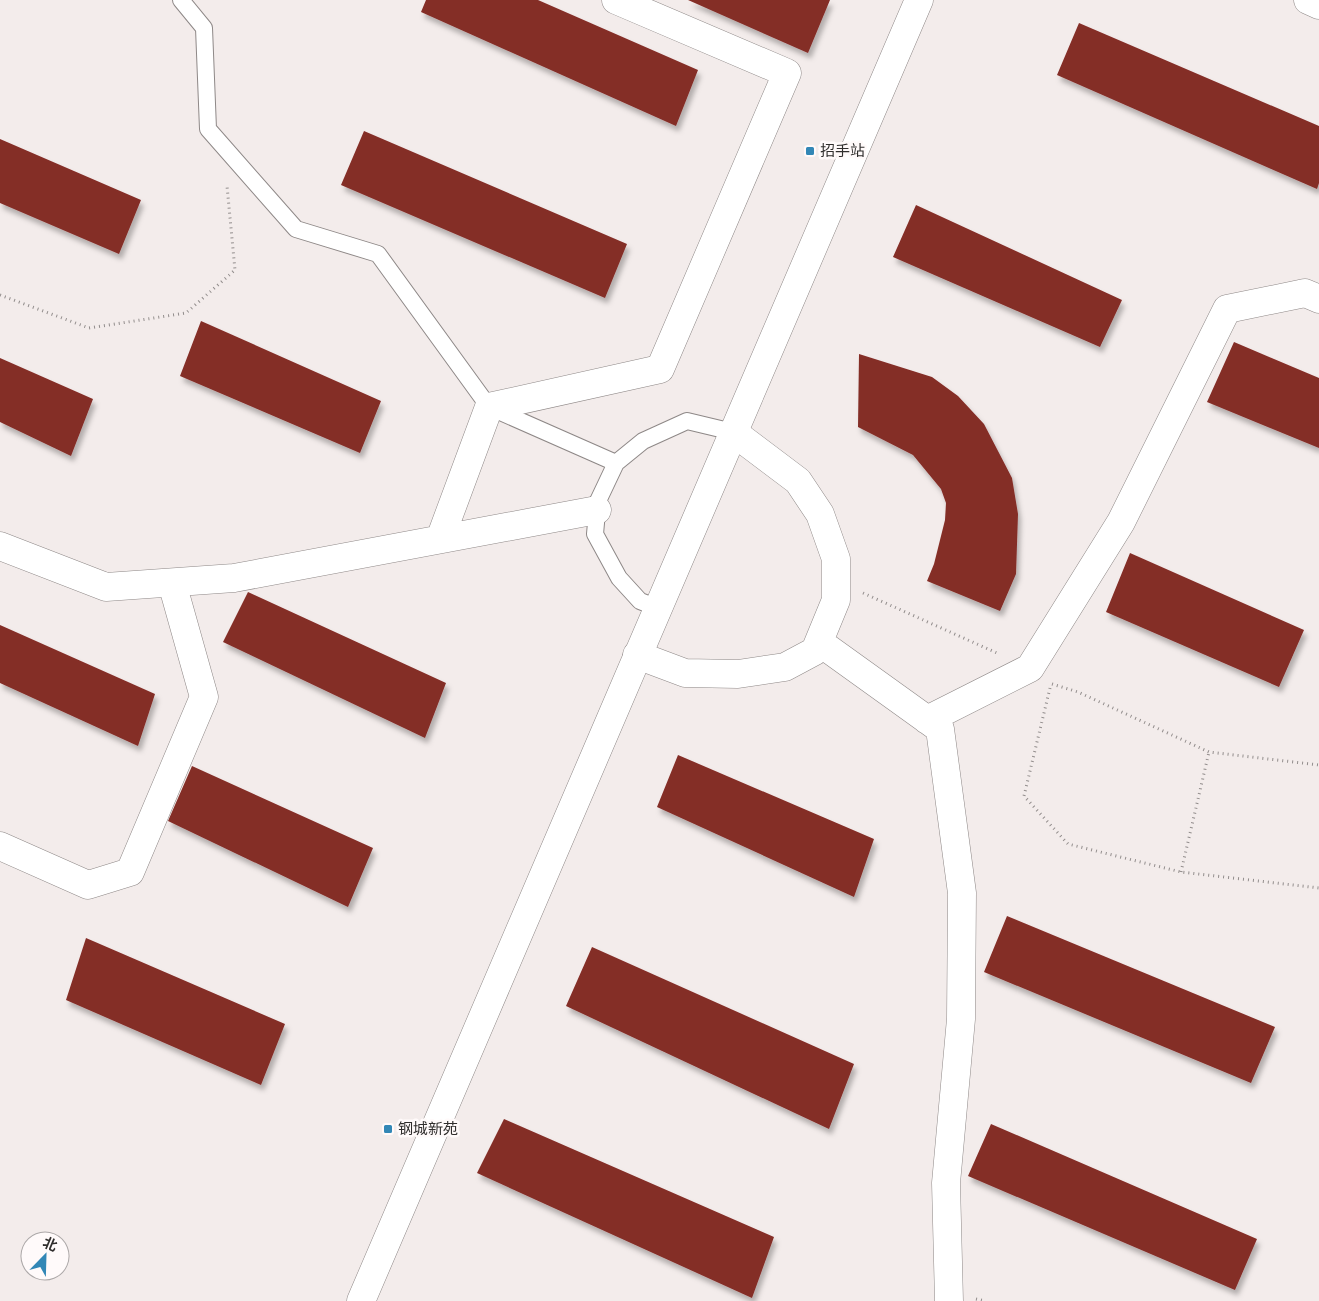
<svg xmlns="http://www.w3.org/2000/svg" width="1319" height="1301" font-family="Signika,'Noto Sans SC',sans-serif">
	<style>
		.building { fill: #842d27; filter: url(#shadow) }
		.lines { fill: none; stroke-linecap: round; stroke-linejoin: round }
		.service-casing { stroke: #8e8887; stroke-width: 18 }
		.minor-casing { stroke: #8e8887; stroke-width: 29 }
		.tertiary-casing { stroke: #8e8887; stroke-width: 29 }
		.path { stroke: #928d8c; stroke-width: 3; stroke-dasharray: 1 4; stroke-linecap: butt }
		.service { stroke: #fff; stroke-width: 16 }
		.minor { stroke: #fff; stroke-width: 28 }
		.tertiary { stroke: #fff; stroke-width: 28 }
		.poi-dot { fill: #3287b6; stroke: #fffafa; stroke-width: 2 }
		.labels { text-anchor: middle; stroke-width: 5; stroke-linejoin: round; paint-order: stroke }
		.poi-label { font-size: 15px; fill: #302e2d; stroke: #fffafa; text-anchor: start }
	</style>
	<defs>
		<filter id="shadow"><feDropShadow dx="3" dy="5.5" stdDeviation="2.5" flood-color="#0004"/></filter>
	</defs>
	<rect width="100%" height="100%" fill="#f3eceb"/>
	<path class="building" d="M426,0h112l160,70 -22,56 -255,-114z
		M688,0h142l-22,53z
		M1079,23l240,103v57l-2,6 -260,-114z
		M364,131l263,113 -22,54 -264,-113z
		M0,139l141,61 -22,54 -119,-51z
		M916,205l206,95 -22,47 -207,-90z
		M201,321l180,80 -21,52 -180,-77z
		M1234,342l85,36v70l-112,-46z
		M859,354l73,23 26,19 26,28 28,54 6,36 -2,60 -16,37 -73,-30 7,-17 11,-44 1,-17 -5,-14 -28,-34 -55,-28z
		M0,358l93,41 -22,57 -71,-34z
		M1130,553l174,77 -25,57 -173,-75z
		M248,592l198,91 -21,55 -202,-96z
		M0,625l155,69 -17,52 -138,-63z
		M678,755l196,84 -20,58 -197,-90z
		M192,766l181,82 -25,59 -180,-86z
		M1007,916l268,111 -24,56 -267,-111z
		M86,938l199,86 -24,61 -195,-85z
		M592,947l262,117 -25,65 -263,-123z
		M504,1119l270,118 -22,61 -275,-125z
		M991,1124l266,115 -22,51 -267,-114z"/>
	<g class="lines">
		<defs>
			<path id="service" d="M181,0l23,28 4,101 88,100 82,25 111,153 127,56
				M658,608l-18,-7 -21,-23 -24,-44 3,-33 18,-38 27,-22 44,-20 46,11"/>
			<path id="minor" d="M440,539l49,-132 171,-38 127,-296 -171,-73
				M0,546l106,41 128,-9 363,-68
				M819,642l121,87 22,164 -1,126 -15,164 3,118
				M637,655l48,18 53,1 47,-7 30,-16 21,-51v-41l-16,-45 -22,-33 -65,-49
				M927,720l103,-52 91,-146 106,-213 78,-16 14,6
				M0,846l88,39 42,-13 74,-175 -32,-114"/>
			<path id="tertiary" d="M1308,0l11,5
				M361,1301l558,-1301"/>
		</defs>
		<use href="#service" class="service-casing"/>
		<use href="#minor" class="minor-casing"/>
		<use href="#tertiary" class="tertiary-casing"/>
		<path class="path" d="M0,295l89,33 97,-15 49,-43 -8,-84
			M863,593l134,60
			M1052,684l26,8 131,60 110,13
			M1050,688l-26,108 44,48 113,28 138,16
			M1181,872l28,-120
			M976,1299l9,2"/>
		<use href="#service" class="service"/>
		<use href="#minor" class="minor"/>
		<use href="#tertiary" class="tertiary"/>
	</g>
	<g class="poi-dot">
		<rect x="805" y="146" width="10" height="10" rx="2.5"/>
		<rect x="383" y="1124" width="10" height="10" rx="2.5"/>
	</g>
	<g class="labels">
		<g class="poi-label">
			<text x="820" y="156">招手站</text>
			<text x="398" y="1134">钢城新苑</text>
		</g>
	</g>
	<g transform="translate(45 1256) rotate(23)"><circle r="24" fill="#fffafa" stroke="#aca8a8"/>
	<path d="M0-4L9 19L0 12L-9 19Z" fill="#3287b6"/>
	<text y="-8" font-size="14" font-weight="bold" text-anchor="middle" fill="#302e2d">北</text>
	</g>
</svg>
